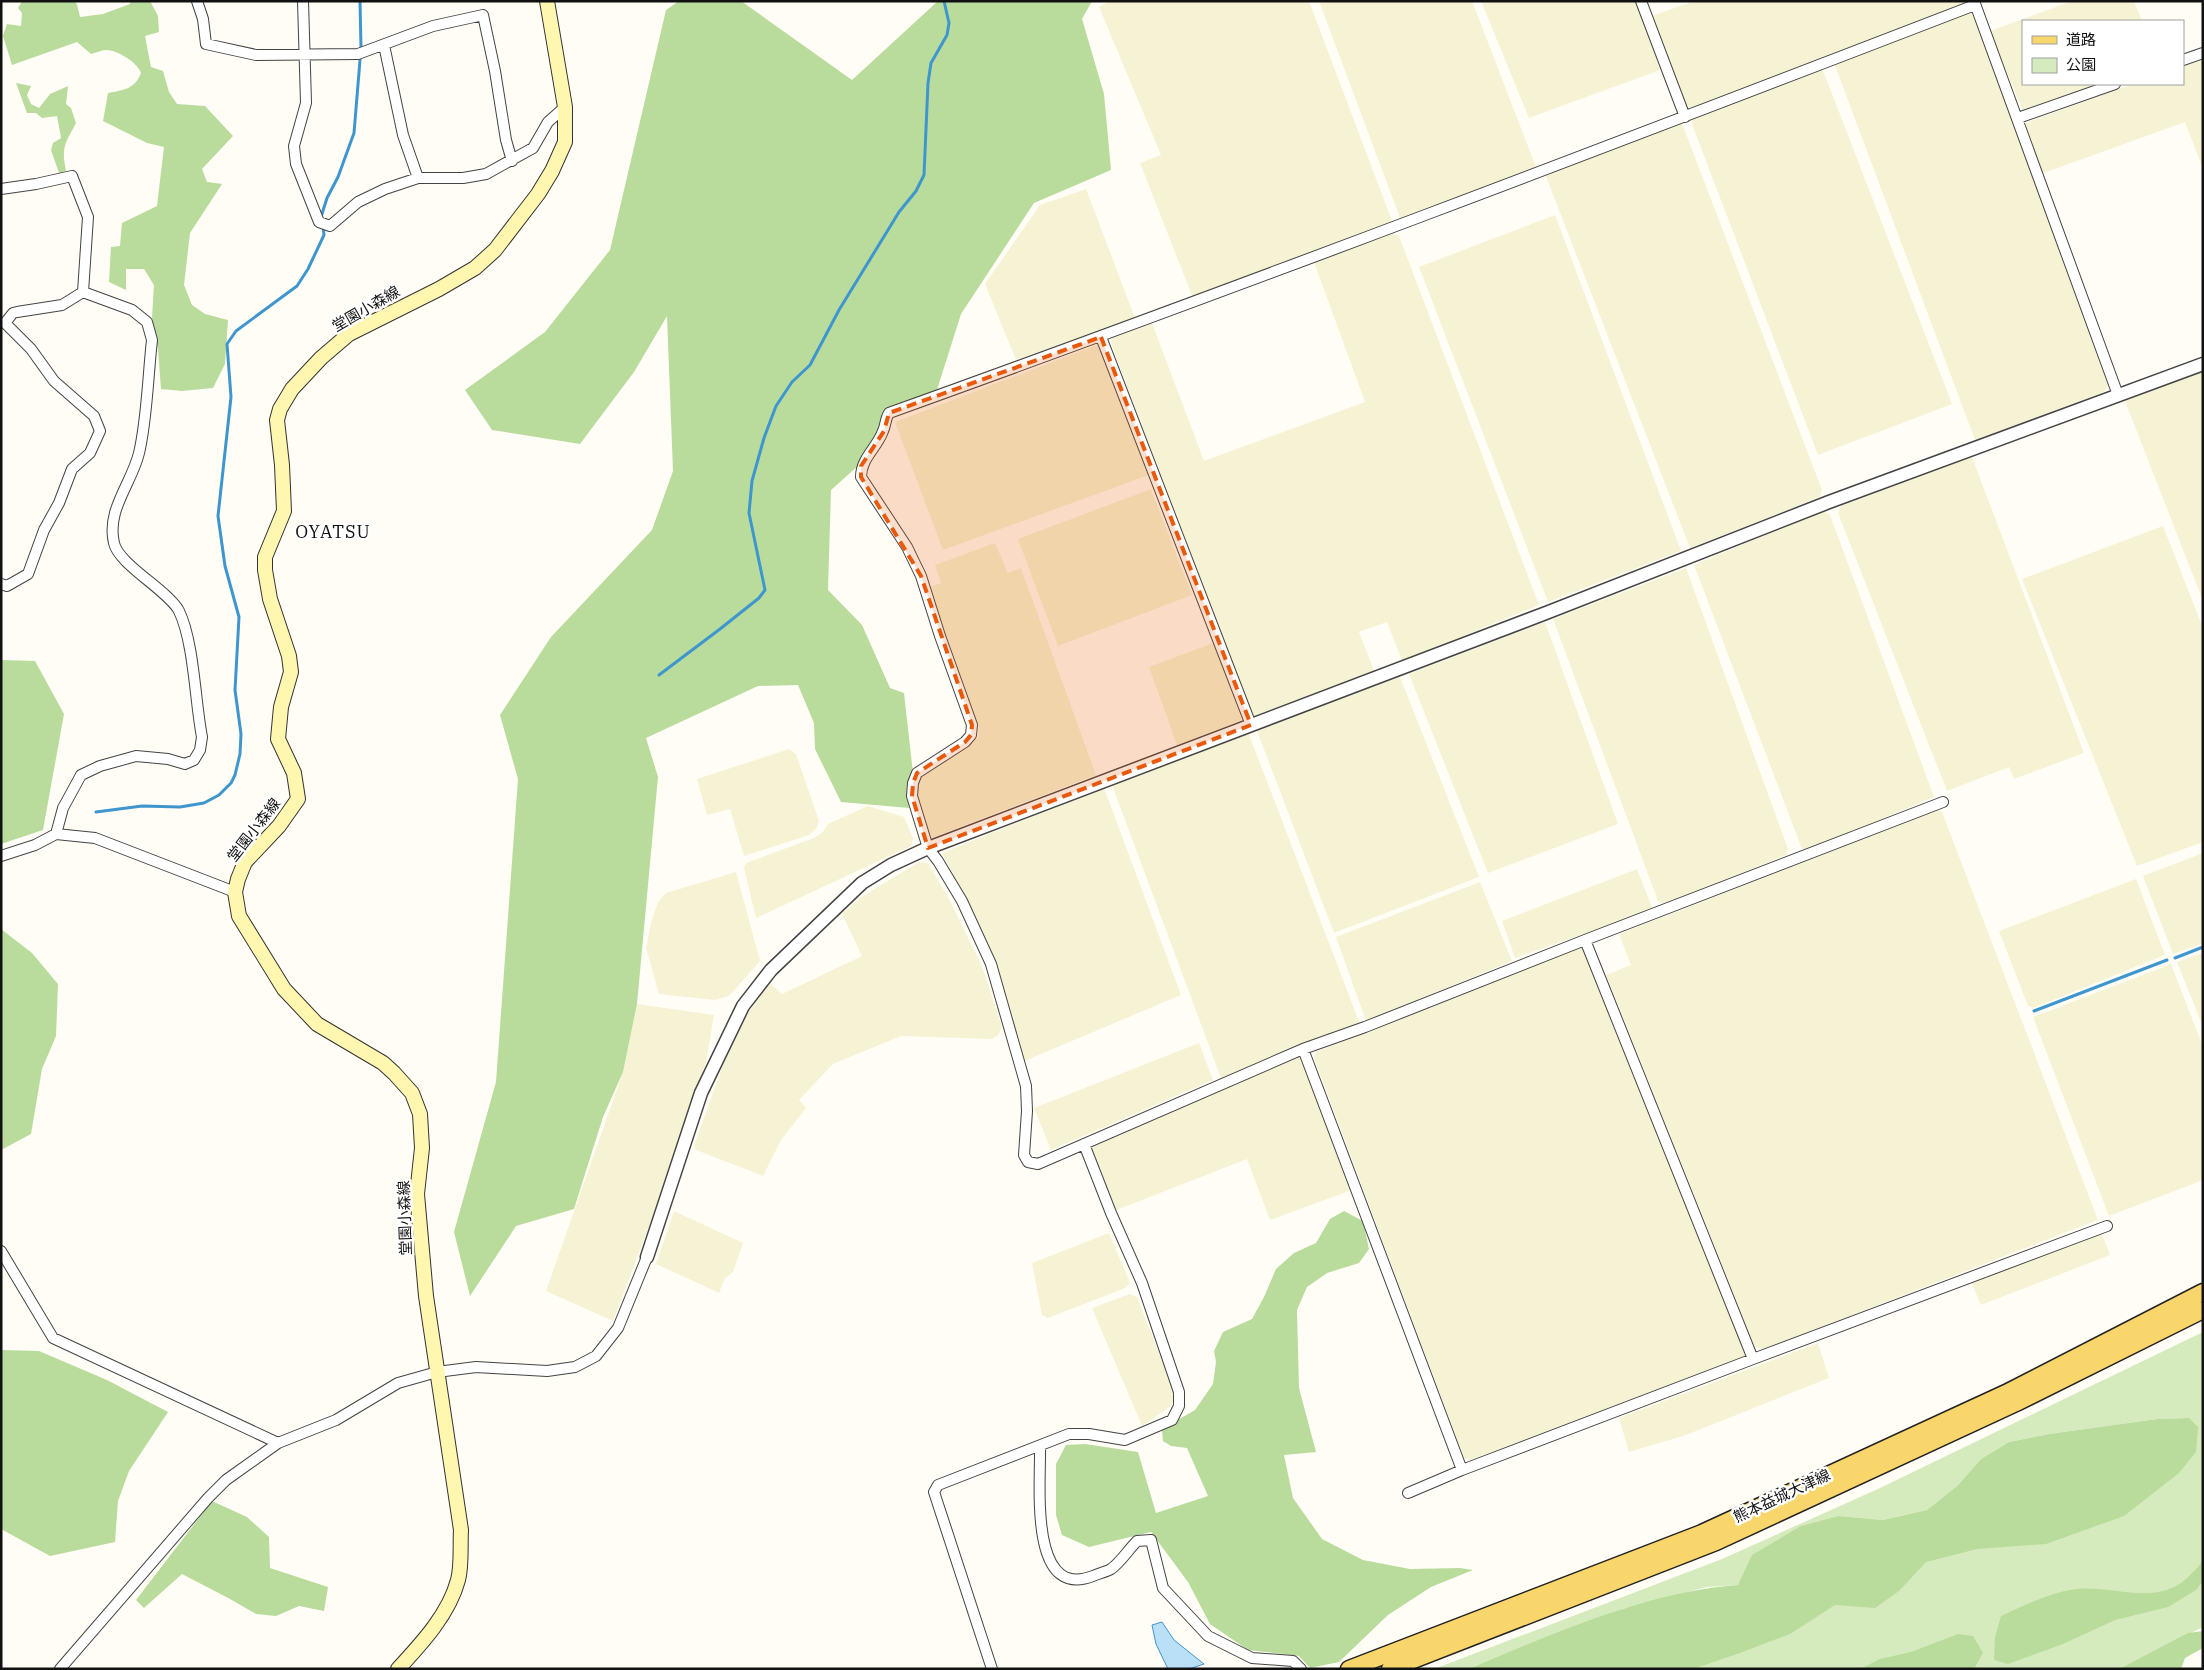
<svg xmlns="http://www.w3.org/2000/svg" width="2204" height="1670" font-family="'IBM Plex Serif','Noto Sans JP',serif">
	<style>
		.farmland { fill: #f6f3d4 }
		.green { fill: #d5ebbd }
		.forest { fill: #b9dc9c }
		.water { fill: #b9e0f7; stroke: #3f96cf }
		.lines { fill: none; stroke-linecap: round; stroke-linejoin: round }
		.stream { stroke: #3f96cf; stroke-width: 3 }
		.minor-casing { stroke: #444; stroke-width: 12 }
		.tertiary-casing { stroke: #444; stroke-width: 15 }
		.secondary-casing { stroke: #333; stroke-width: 16 }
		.primary-casing { stroke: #222; stroke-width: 19 }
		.minor { stroke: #fff; stroke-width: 10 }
		.tertiary { stroke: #fff; stroke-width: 12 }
		.secondary { stroke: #fff6b0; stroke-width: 14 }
		.primary { stroke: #f9d66b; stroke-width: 16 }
		.marked { fill: #e8590c; fill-opacity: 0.2; stroke: #e8590c; stroke-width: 4; stroke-dasharray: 10 6; stroke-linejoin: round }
		.labels { text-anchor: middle; stroke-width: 5; stroke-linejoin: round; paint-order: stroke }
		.street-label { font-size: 15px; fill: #111; stroke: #fff }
		.quarter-label { font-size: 18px; letter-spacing: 1px; fill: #111; stroke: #fff }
	</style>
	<rect width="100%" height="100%" fill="#fffdf5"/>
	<path class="farmland" d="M1109,1h200l83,220 -3,5 -196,72 -53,-135 21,-8 -62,-148z
		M1319,1h153l64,166 -132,52 -4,-1z
		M1481,1h156l23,69 -131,48z
		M1694,1l111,1 163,-1 -1,3 -275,104 -7,-2 -33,-90z
		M2072,1h62l8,20h-119v63h75l-75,27 -33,-80z
		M1969,12l7,4 132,369 -4,7 -129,48 -141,-377z
		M2203,58v111l-18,-47 -144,52 -18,-48 3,-3 106,-39h51v-19z
		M1822,68l130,336 -134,51 -126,-331 2,-7z
		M1679,123l4,3 139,364 -2,7 -130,51 -145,-374z
		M1086,189l49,129 -119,42 -31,-76 55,-79z
		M1555,215l126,336 -133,51 -129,-335z
		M1393,233l6,3 140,369 -137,56 -15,-39 -28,10 15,39 -123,46 -140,-374 1,-5 40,-15 52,138 161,-59 -51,-140z
		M1097,345l52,130 -206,75 -48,-128z
		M2203,371v230l-78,-200z
		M1972,457l112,296 -70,26 -5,-12 -62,24 -109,-278 3,-7z
		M1151,489l41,106 -134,51 -40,-107z
		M1823,511l7,4 104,282 -126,53 -6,-1 -108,-284z
		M2163,526l40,102v214l-66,24 -115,-287z
		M995,543l13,30 13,-5 75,207 -165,63 -4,-5 -9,-35v-11l4,-10 48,-31 8,-9 1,-9 -50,-141 12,-4 -6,-18z
		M1686,568l102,281 -2,6 -122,49 -6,-3 -105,-282z
		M1545,622l73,202 -130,49 -79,-199z
		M1213,643l29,77 -65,25 -28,-78z
		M1400,677l79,200 -145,56 -77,-202z
		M1248,732l112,292 -139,54 -109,-293z
		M789,749l7,5 23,67 -3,8 -7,6 -65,21 -14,-47 -23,6 -10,-36z
		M1104,788l77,207 -159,67 -23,-91 -17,-42 -40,-76z
		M868,806l36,11 9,21 -2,8 -155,72 -12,-50 2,-5 68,-25 9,-6 5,-8z
		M1938,810l4,2 156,408 -334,129 -9,-2 -149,-372 25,-10 -12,-31z
		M2203,853v90l-30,11 -30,-78z
		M919,862l9,1 21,36 33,67 20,61 -4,8 -6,4 -91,-3 -68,28 -34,36 7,8 -25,32 -18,36 -67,-26 -2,-4 34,-95 21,-39 21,-29 12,11 80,-38 -20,-42 18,-16z
		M1637,869l16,41 -138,48 -13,-37z
		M736,872l24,89 -31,35 -14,4 -56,-6 -13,-46 5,-25 7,-21 8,-9z
		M2136,879l29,76 -132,53 -5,-2 -29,-75z
		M1480,882l32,79 -146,60 -30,-84z
		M1582,947l164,409 -276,104 -6,-2 -150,-400 2,-6z
		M2203,953v74l-26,-65z
		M2171,964l32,83v133l-94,36 -76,-199z
		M637,1004l77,11 -8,48 -12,30 -34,104 -47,124 -67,-30 77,-219z
		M1199,1043l14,37 -162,70 -17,-42z
		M1302,1056l50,134 -82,30 -23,-61 -133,52 -24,-61 2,-7z
		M674,1211l69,32 -10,29 -8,6 -6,15 -63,-29z
		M2101,1232l9,23 -129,50 -10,-23z
		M1109,1233l21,50 -5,5 -77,30 -6,-3 -10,-52z
		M1130,1294l7,3 38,97 -4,12 -29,20 -50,-118z
		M1818,1343l11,35 -143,57 -57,17 -10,-34z"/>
	<path class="green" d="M2203,1332v295l-84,42h-501l571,-251 -32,1 -108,15 -40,8 -28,17 -24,27 -30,24 -44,10 -44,-4 -86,39 -14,30 -32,2 -85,22 -153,60h-35l288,-110 158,-71z"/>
	<path class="forest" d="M22,1h52l3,3 3,13 23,-3 27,-10v-3h20l8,15 1,16 -14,4 6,31 12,4 6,21 8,12 28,2 28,30 -31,33 5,13 15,2 -32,49 -6,52 8,20 13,9 23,6 -3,44 -12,24 -31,3 -21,-2 -3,-40 -6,-31 2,-33 -10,-16h-18v21l-17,-8 2,-35 9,-1 2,-23 35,-17 7,-59 -17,-4 -44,-22 5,-28c16,-3 27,-4 33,-20 -3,-10 -23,-23 -35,-23 -4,0 -11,3 -15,4l-14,-12 -65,23 -9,-29 4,-12 14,2 1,-13 -4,-5z
		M679,1h62l111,79 86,-79h154l-10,18 22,75 7,76 -77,33 -73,111 -25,79 -49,15 -6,22 -22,35 -28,25 -3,100 34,35 28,63 14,5 9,80 -5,20 1,15 -68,-6 -26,-53 -1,-26 -16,-38 -40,1 -112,52 12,39 -21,227 -14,68 -20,45 -29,92 -58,17 -46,70 -16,-64 42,-150 22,-303 -18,-64 51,-78 101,-107 21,-59 -6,-155 -33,56 -54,72 -88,-14 -27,-40 80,-58 65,-82 56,-240z
		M16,83l15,3 -4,9 4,9 8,4 11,-14 18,-8 -2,18 5,4 5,15c-11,21 -15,24 -10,48l-7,2 -8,-23 2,-7 8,-5 -4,-22 -15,2 -6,-5h-9z
		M1,660l34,1 29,53 -21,116 -42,14z
		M1,929l31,24 26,31 -2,52 -14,33 -11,65 -30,16z
		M1344,1211l19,10 6,28 -10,14 -32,10 -20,14 -10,23 2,78 17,64 -32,3 9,43 29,41 41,21 47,9 50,-1 13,2 -42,17 -43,28 -49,47 -29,6 -11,-12 -51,-6 -38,-26 -22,-42 -37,-50 -62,15 -27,-12 -6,-20v-51l10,-19 19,-1 53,8 18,61 52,-17 -21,-48 -16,-2 -8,-5 -1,-12 33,-19 18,-26 3,-22 -2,-11 9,-19 29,-13 12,-22 12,-28 18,-16 22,-10 14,-24z
		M1,1350l38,1 68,29 61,32 -39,59 -11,30 -3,41 -65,14 -49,-27z
		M2189,1418l9,9 -2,25 -17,21 -55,43 -78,28 -69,5 -51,13 -27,29 -24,17 -40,-3 -45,29 -53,20 -44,15h-224c83,-35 180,-78 269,-84l14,-30 49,-29 38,-10 44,4 44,-10 30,-24 24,-27 28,-17 40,-8 108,-15z
		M212,1501l35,16 22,20 1,31 58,19 -4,24 -25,-5 -23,10 -20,-2 -26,-15 -48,-25 -38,34 -8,-8z
		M2203,1557v24l-7,9 -28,17 -53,13 -52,24 -55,20 -14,-4 1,-23 6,-21c21,-10 53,-25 76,-27 40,-4 83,20 115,-16 5,-5 10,-9 11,-16z
		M2203,1631v17l-18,10 -4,11h-62l69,-36z
		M1958,1634l15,2 10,17 -9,16h-114l20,-10 31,-7z"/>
	<path class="water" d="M1162,1622l12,18 30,24 -15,5h-21l-12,-25 -4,-19z"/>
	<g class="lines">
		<path class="stream" d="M321,217l6,-19 11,-21 16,-44 7,-85 -1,-47
			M659,675l61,-46 39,-31 6,-8 -16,-77 3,-32 12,-43 12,-32 16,-24 18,-17 29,-55 60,-98 17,-21 8,-16 4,-92 3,-20 16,-28 2,-12 -5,-22
			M96,812l46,-6 38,1 24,-4 15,-8 12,-12 4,-8 5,-21 1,-20 -6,-44 4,-73 -14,-51 -7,-50 13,-119 -4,-53 9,-13 61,-45 11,-17 16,-34 -1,-9
			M2175,958l28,-11
			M2034,1011l133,-51"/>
		<defs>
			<path id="minor" d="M197,1l6,18 3,25 50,11 102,-1 75,-28 50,-11 12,56 11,69 6,21
				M303,1l3,102 -12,43 2,18 23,58 11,4 28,-24 27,-13 33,-11h45l23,-4 47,-26 15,-26 17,-15
				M1641,1l44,116
				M1974,1l144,394
				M384,45l19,90 15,43
				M2183,60l20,-7
				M2018,118l97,-34
				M1,189l35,-5 36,-8 16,41 -5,75
				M1101,337l150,388
				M1,584l6,2 21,-12 16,-44 15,-27 13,-34 18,-16 10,-22 -6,-15 -40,-35 -23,-32 -26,-26 8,-10 4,-1 45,-7 21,-13
				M1943,802l-358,138 -220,87 -62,22 -265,115 -10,-2 -4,-7 3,-44 -1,-25 -35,-122 -29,-63 -24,-40 -10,-13 -16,-52 1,-13 4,-10 48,-31 6,-7 1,-10 -32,-89 -19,-60 -14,-29 -46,-70c0,-19 16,-29 22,-46 3,-6 2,-12 6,-18 364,-131 725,-269 1086,-408
				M56,834l7,-26 18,-33 19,-9 36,-10 32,3 17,5 9,-4 6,-10 2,-13c-7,-36 -8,-95 -23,-126 -9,-19 -61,-47 -65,-68 -8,-33 18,-60 25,-90 8,-33 9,-78 13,-113l-5,-18 -15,-12 -49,-18
				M1,856l34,-11 21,-11 39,4 140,54
				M1585,940l168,419
				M1303,1049l159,421
				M1,1251l52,87 225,105
				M1040,1446c1,37 -12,155 53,130 6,-3 13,-4 18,-7 9,-6 18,-20 26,-28l14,-1 12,48 45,48 44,22 41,3 8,8
				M1408,1493l54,-23 291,-111 354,-133
				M60,1669l148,-171 18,-18 52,-37 58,-23 62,-37 39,-11 39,-5 71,4 28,-4 21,-11 22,-28 29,-71
				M992,1669l-58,-177 4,-7 131,-51h20l36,6 47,-20 7,-14v-14l-37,-109 -31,-70 -27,-69"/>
			<path id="tertiary" d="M647,1257l54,-164 42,-87 28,-36 91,-87 29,-18 37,-17 618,-235 283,-111 374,-138"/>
			<path id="secondary" d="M398,1669c24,-26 51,-55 60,-89 4,-15 2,-34 3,-50l-35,-234 -9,-102 5,-46 -2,-34 -8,-21 -18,-20 -11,-10 -66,-39 -33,-35 -45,-73 -4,-24 3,-13 7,-17 34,-36 19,-27 -4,-26 -16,-34 3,-32 10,-35 -2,-16 -19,-57 -5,-29v-13l19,-46 -2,-46 -5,-45 3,-11 12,-20 29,-31 28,-24 90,-45 36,-21 20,-18 43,-56 14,-23 13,-29v-35l-18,-106"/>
			<path id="primary" d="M1349,1669l353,-136 304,-140 197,-101
				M1390,1669l326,-127 300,-139 187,-93"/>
		</defs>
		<use href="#minor" class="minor-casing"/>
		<use href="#tertiary" class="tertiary-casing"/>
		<use href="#secondary" class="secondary-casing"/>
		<use href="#primary" class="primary-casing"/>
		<use href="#minor" class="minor"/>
		<use href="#tertiary" class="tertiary"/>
		<use href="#secondary" class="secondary"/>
		<use href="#primary" class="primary"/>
	</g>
	<path class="marked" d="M1101,337l150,388 -323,123 -16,-52 1,-13 4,-10 48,-31 6,-7 1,-10 -51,-149 -60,-99v-11l23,-35 5,-18z"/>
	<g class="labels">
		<g class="street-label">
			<text transform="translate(366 309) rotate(-30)" y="5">堂園小森線</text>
			<text transform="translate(254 830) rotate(-52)" y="5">堂園小森線</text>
			<text transform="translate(405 1218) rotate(-92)" y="5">堂園小森線</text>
			<text transform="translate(1782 1496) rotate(-25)" y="5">熊本益城大津線</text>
		</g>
		<g class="quarter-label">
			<text x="333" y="538">OYATSU</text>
		</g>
	</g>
	<rect width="2204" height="1670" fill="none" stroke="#111111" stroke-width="5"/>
	<rect x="2022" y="20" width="162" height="65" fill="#ffffff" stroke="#a0a0a0"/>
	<rect x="2032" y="36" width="25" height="8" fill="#f9d66b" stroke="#a0a0a0"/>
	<text x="2066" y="45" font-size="15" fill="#111111">道路</text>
	<rect x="2032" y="58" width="25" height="15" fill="#d5ebbd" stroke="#a0a0a0"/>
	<text x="2066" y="70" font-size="15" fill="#111111">公園</text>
</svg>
